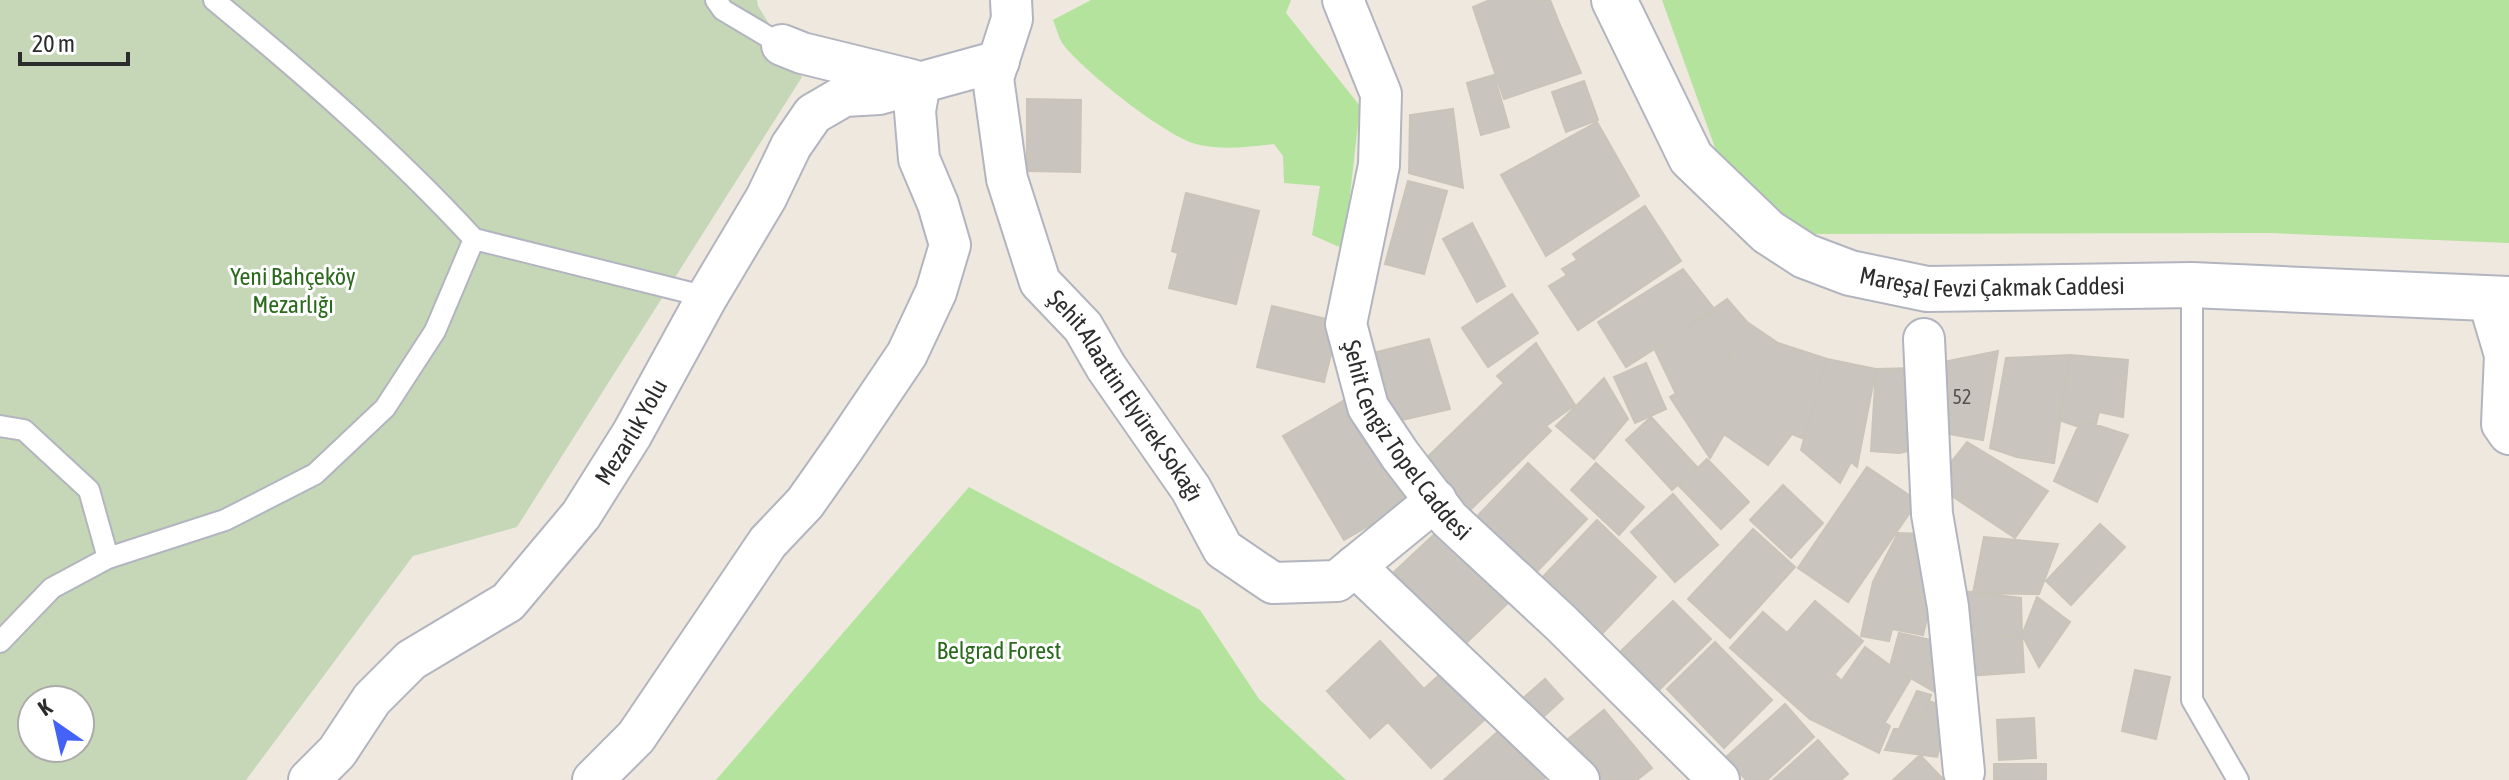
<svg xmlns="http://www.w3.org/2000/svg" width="2509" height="780" font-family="'Asap Condensed',sans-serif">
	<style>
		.green { fill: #b4e39d }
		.cemetery { fill: #c6d7b7; fill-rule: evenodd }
		.building { fill: #c9c5be; stroke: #c9c4b9; stroke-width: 2 }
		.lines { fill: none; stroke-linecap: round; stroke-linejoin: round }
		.lane-casing { stroke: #b2b5bf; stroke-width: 24 }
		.street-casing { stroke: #b2b5bf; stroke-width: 44 }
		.secondary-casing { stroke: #b2b5bf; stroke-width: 48 }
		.lane { stroke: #fff; stroke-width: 20 }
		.street { stroke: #fff; stroke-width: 40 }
		.secondary { stroke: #fff; stroke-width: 44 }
		.labels { text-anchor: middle; stroke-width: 6; stroke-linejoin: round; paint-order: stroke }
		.number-label { font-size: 20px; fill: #535250 }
		.park-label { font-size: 24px; fill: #2b6a1c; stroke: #fff }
		.street-label { font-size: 24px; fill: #2c2c2c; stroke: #fff }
	</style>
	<rect width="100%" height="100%" fill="#eee8df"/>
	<path class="green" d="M1091,0h200l-5,13 74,93 -16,143 -32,-14 8,-49 -36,-3 -1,-27 -9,-12c-25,3 -50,6 -74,1 -31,-5 -119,-76 -138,-102 -4,-7 -6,-16 -9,-23z
		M1662,0h847v243l-238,-10 -470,1 -83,-78z
		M969,487l231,123 59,89 87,81h-630z"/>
	<path class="cemetery" d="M0,0h757l1,6 44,71 -285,450 -104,29 -167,224h-246zM32,700h48v48h-48z"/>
	<path class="building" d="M1490,0h60l10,25 -72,27 -15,-45z
		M1560,25l21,48 -77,26 -16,-47z
		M1494,75l15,52 -28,8 -14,-52z
		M1584,81l14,39 -32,12 -14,-40z
		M1027,99l54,1 -1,72 -53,-1z
		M1453,109l10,79 -54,-15 1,-58z
		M1597,122l42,74 -93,60 -45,-81z
		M1408,181l39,10 -23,83 -39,-10z
		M1186,193l73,18 -23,93 -67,-16 9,-35 -6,-2z
		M1645,206l36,55 -103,69 -29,-44 18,-11 -5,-6 15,-9 -4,-6z
		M1472,223l33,63 -28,16 -34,-63z
		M1683,269l32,41 -89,57 -28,-45z
		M1512,294l26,39 -50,34 -26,-39z
		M1727,299l20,23 -20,40 -51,32 -21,-44z
		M1272,306l67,16 -15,60 -67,-15z
		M1747,322l31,21 -68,115 -40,-61 57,-35z
		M1429,339l21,70 -57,13 -16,-70z
		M1536,343l39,62 -29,21 -49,-50z
		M1778,343l49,16 -23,80 -12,-5 -24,31 -44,-31z
		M1998,351l-15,89 -51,-9 1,-67z
		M2070,355l58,5 -5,57 -24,-5 -3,12 -15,-4 -2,7 -20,-7z
		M2070,355l-16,108 -37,-6 -27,-9 16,-90z
		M1827,359l49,10 -19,98 -6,-5 -11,21 -39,-33z
		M1646,363l20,46 -31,14 -21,-46z
		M1917,368l11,79 -29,6 -28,-2 5,-82z
		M1604,378l24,41 -34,40 -38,-33z
		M1504,383l47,48 -87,85 -48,-48z
		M1348,398l62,104 -66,38 -61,-104z
		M1651,417l46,50 -25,23 -46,-50z
		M2081,420l47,15 -31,67 -43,-21z
		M1967,442l81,49 -33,47 -81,-54z
		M1707,459l42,43 -28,27 -42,-43z
		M1528,463l59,56 -61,64 -59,-56z
		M1596,463l48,44 -25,28 -48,-45z
		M1867,467l51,34 -70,101 -50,-34z
		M1783,485l40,38 -32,35 -41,-38z
		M1673,494l45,51 -43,37 -44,-50z
		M1597,520l59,57 -57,60 -60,-56z
		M2100,524l25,23 -54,58 -25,-24z
		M1440,529l55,57 -46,44 -55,-58z
		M1753,529l42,38 -37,41 -42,-39z
		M1898,533l27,1 8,60 -60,-12z
		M1984,537l74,7 -19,50 -66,-1z
		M1716,569l42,39 -28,30 -42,-39z
		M1873,582l60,12 -10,41 -31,-6 -3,12 -28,-5z
		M1495,586l14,16 -45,43 -15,-15z
		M1954,590l67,8 1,37 -67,4z
		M2037,597l33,25 -31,45 -17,-32z
		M1673,601l38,38 -52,51 -38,-39z
		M1815,601l48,40 -29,34 -47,-42z
		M1763,612l79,69 -32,38 -80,-71z
		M1899,633l46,10 -7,51 -48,-28z
		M2022,635l2,37 -56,4 -2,-37z
		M1380,641l44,48 -54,49 -43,-47z
		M1715,642l57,58 -48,48 -57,-59z
		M1865,647l45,33 -25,42 -49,-33z
		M1448,667l43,47 -60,54 -43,-46z
		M2135,670l35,7 -14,62 -34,-8z
		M1545,679l18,20 -32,29 -19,-20z
		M1836,689l54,37 -11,27 -69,-34z
		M1917,691l14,4 -8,24 -17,-5z
		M1929,701l23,8 -6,17 -23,-7z
		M1785,704l29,33 -47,43h-21l-20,-23z
		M1604,710l16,19 -37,30 -16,-19z
		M1906,714l40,12 -9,31 -52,-7 9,-21h5z
		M2034,718l2,40 -37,2 -2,-40z
		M1503,727l44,49 -4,4h-99z
		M1620,729l32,39 -15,12h-37l-17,-21z
		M1818,740l30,34 -7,6h-68z
		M1920,755l24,25h-51z
		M1994,764h52v16h-52z"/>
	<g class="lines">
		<defs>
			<path id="lane" d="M214,0c91,75 180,152 260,239
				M716,0l7,10 59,35
				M2192,285v415l46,80
				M0,426l24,4 65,60 19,68
				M0,642l52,-54 56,-30 117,-38 90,-46 70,-66 50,-77 39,-92 233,58"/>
			<g id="street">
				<path id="s1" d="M1011,0l1,19 -19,59 14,101 33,103 43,45 23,40 85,122 32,60 50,34 64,-2 99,-81"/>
				<path id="s2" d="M1343,0l38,94 -2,71 -33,159 22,83 32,48 49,64 112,104 158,157"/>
				<path d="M782,45l20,8 110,27"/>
				<path d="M2488,298l17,57 -3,69 7,10"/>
				<path d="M1924,339l8,175 16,93 16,165"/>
				<path d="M1355,566l224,214"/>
				<path id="s3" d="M309,780l28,-28 35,-53 39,-39 97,-58 73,-87 51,-81 75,-137 59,-99 25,-52 22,-32 31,-18 35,-2 120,-33"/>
				<path d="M593,780l43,-43 132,-195 37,-39 38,-54 64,-95 29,-62 14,-47 -12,-41 -19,-45 -4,-48 5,-29"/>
			</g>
			<g id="secondary">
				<path id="s4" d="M1614,0l77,158 77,74 37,24 45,17 77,16 265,-4 317,14"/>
			</g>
		</defs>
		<use href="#lane" class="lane-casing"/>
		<use href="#street" class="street-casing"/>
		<use href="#secondary" class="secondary-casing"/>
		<use href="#lane" class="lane"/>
		<use href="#street" class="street"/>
		<use href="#secondary" class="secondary"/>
	</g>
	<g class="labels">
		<g class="number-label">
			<text x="1962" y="404">52</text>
		</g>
		<g class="park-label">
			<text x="293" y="285">Yeni Bahçeköy<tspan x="293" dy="28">Mezarlığı</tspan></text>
			<text x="999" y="659">Belgrad Forest</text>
		</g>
		<g class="street-label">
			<text dy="8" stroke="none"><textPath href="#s4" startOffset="518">Mareşal Fevzi Çakmak Caddesi</textPath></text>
			<text dy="8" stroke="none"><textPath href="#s1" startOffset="434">Şehit Alaattin Elyürek Sokağı</textPath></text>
			<text dy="8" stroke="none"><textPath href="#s3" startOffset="482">Mezarlık Yolu</textPath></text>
			<text dy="8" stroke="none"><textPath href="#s2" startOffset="468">Şehit Cengiz Topel Caddesi</textPath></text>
		</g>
	</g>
	<g transform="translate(56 724) rotate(326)"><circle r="38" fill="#ffffff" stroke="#ababab" stroke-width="2"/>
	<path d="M0-6L14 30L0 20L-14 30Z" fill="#4362f7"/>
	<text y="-12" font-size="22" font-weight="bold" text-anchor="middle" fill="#2c2c2c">K</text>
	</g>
	<path d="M20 52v12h108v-12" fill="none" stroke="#2c2c2c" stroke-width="4"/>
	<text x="32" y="52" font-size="24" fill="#2c2c2c" stroke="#ffffff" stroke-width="6" paint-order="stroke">20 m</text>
</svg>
